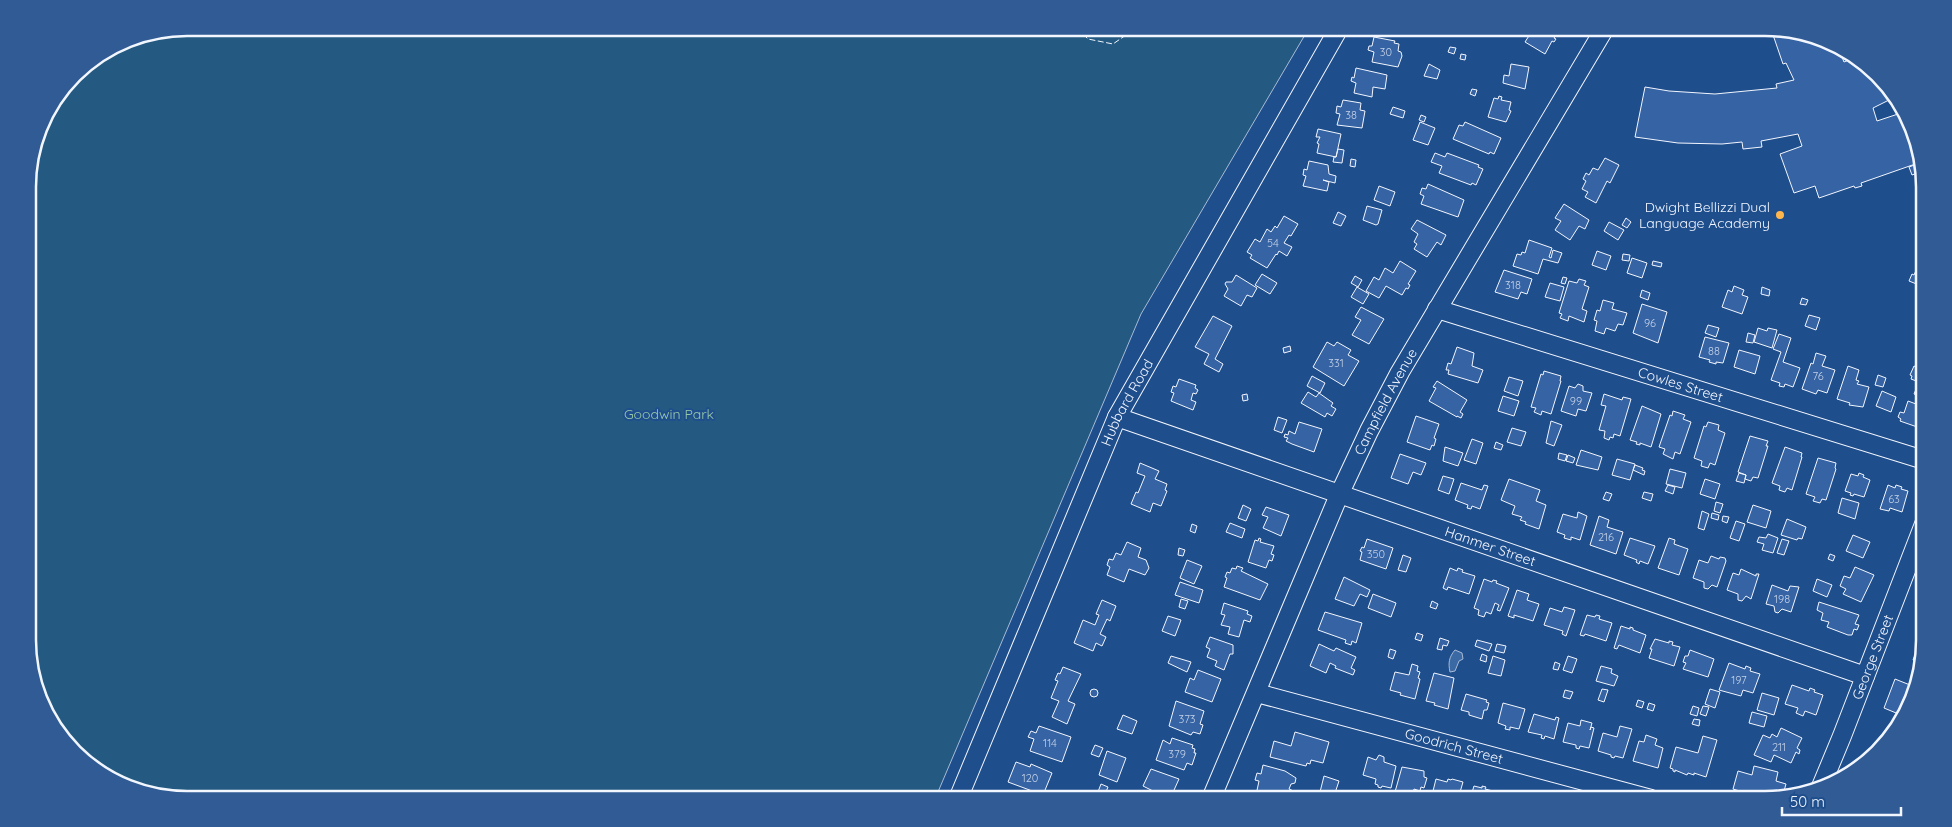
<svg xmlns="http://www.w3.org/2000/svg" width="1952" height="827" font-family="Quicksand,sans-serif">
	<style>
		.green { fill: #245a82; stroke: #a8bbd7 }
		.water { fill: #3b69a3; stroke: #a8bbd7 }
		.building { fill: #3563a3; stroke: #f2f6ff }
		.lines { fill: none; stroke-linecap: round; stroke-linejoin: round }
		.minor-casing { stroke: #f2f6ff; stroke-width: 20 }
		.minor { stroke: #1f4e8c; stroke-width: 18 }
		.fence { stroke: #f2f6ff; stroke-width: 1; stroke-dasharray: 6 2.5; stroke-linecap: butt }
		.poi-dot { fill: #ffb74d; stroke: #1f4e8c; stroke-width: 2 }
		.labels { text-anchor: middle; stroke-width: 4; stroke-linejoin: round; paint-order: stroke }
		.number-label { font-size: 11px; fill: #c3d1e8 }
		.poi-label { font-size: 14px; fill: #f2f6ff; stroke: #1f4e8c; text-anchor: end }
		.street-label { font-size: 14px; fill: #f2f6ff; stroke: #1f4e8c }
		.park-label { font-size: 14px; fill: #97c8a6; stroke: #1f4e8c }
		.rim { fill: none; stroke: #f2f6ff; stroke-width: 2.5 }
	</style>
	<rect width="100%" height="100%" fill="#1f4e8c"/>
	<path class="green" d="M187,28h1122l-168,286 -206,485h-748l-61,-12 -65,-50 -32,-76 -1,-485 16,-60 38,-49 44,-27z"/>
	<path class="water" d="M1455,650l7,3 1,6 -4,2 -4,10 -5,1c-2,-9 -1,-15 5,-22z"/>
	<path class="building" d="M1387,28h27l-1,5z
		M1534,28h26l-6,10 2,1 -2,3 -2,-1 -7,13 -20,-12z
		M1771,29l55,11 13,10 5,12 7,-3 41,31 3,7 -22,11 4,13 24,-8 20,49 -60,21 1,3 -7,2 -1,-2 -35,12 -4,-12 -21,7 -14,-39 22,-8 -4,-12 -37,7 1,6 -19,2 -1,-7 -20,2 -44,-1 -43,-6 10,-50 24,4 46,3 62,-6 -1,-4 18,-4 -8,-17 -3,1z
		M1374,37l21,4 -1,2 5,1 -1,7 3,1 1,4 -4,11 -26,-5 2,-10 -6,-2 1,-4h3z
		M1450,47l6,1 -2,6 -6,-2z
		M1461,54l5,1 -1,5 -5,-1z
		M1429,64l11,6 -3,9 -13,-3z
		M1511,64l18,3 -4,22 -22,-6 1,-8 5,1z
		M1356,68l31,7 -2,14 -12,-2 -1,10 -18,-4 2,-10 -5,-2 1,-4 2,1z
		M1472,89l5,1 -2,6 -5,-2z
		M1499,96l3,1 -1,3 10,2 -2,8 2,1 -5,11 -18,-5 6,-19 4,1z
		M1343,100l18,3 -1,7 5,1 -3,17 -25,-3 3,-11 -4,-1 1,-7 4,1z
		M1393,107l12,4 -2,7 -13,-4z
		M1421,115l5,2 -2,5 -5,-2z
		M1420,122l15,6 -7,17 -15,-5z
		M1465,122l36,16 -7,16 -4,-2 -1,2 -36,-15 6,-14 4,1z
		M1318,129l23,5 -5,23 -19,-4 2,-9 -2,-1 3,-6h-4z
		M1338,149l6,1 -2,13 -9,-1 1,-5h2z
		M1435,153l10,4 2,-4 32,12 -1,2 5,2 -7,16 -4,-2 -1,2 -32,-12 3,-7 -11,-4z
		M1605,158l14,7 -9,18 -3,-2 -11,22 -11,-6 3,-5 -6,-3 4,-8 -3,-2 3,-6 3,2 4,-7 5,2z
		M1351,159l5,1 -1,7 -5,-1z
		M1309,161l19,4 1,9 7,2 -1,7 -12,-3 6,2 -2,9 -24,-5 3,-10 -3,-1 1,-6 3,1z
		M1920,163l3,8 -11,4 -3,-8z
		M1428,184l36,16 -6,17 -37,-13 3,-8 -4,-2 2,-6 4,1z
		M1379,186l16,6 -5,14 -16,-6z
		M1564,204l25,16 -4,9 -6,-3 -9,14 -15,-10 6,-9 -6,-3z
		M1367,206l15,4 -4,14 -2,1 -13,-5z
		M1338,212l8,4 -5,10 -8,-3z
		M1284,216l14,8 -7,12 -2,-1 -5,8 8,4 -5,9 -8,-5 -2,4 -1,-1 -9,14 -17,-10 2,-3 -5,-3 8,-13 5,3 7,-13 4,3 4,-6 2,2z
		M1626,218l5,4 -4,6 -5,-3z
		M1417,220l29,15 -5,10 -4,-3 -10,15 -13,-8 3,-5 -3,-2 4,-8 -7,-5z
		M1609,222l15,8 -6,10 -14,-9z
		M1529,240l23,8 -3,9 2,1 2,-8 9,3 -4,10 -15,-4 -5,15 -25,-8 4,-12 4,1 1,-3 3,1z
		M1597,251l14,5 -5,14 -14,-5z
		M1623,254l7,1 -1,6 -7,-1z
		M1632,258l15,5 -5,15 -15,-5z
		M1921,259l2,1 1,27 -15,-6 3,-7 2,1z
		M1400,261l16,10 -8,13 2,1 -2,4 -2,-1 -4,7 -16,-9 -7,12 -13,-7 8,-14 5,3 6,-12 8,5z
		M1653,261l9,2 -1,4 -9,-2z
		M1504,270l28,9 -5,15 -6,-2 -3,7 -23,-7z
		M1262,274l15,9 -7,11 -15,-9z
		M1236,275l21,13 -5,9 -5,-2 -6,11 -17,-10 4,-7 -3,-5 1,-2h6z
		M1355,276l7,4 -4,7 -7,-4z
		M1563,277l4,1 -2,6 -4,-1z
		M1579,279l7,2 -2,4 5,2 -7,22 5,2 -3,11 -15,-6 -1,5 -8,-3 2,-4 -3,-1 10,-32 8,2z
		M1550,283l14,4 -4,14 -15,-4z
		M1734,286l10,4 -2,5 6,2 -6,17 -20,-7 6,-17 4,2z
		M1357,287l12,7 -6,10 -12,-7z
		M1762,287l8,3 -1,6 -8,-2z
		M1642,290l8,3 -2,7 -8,-3z
		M1802,298l6,2 -2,5 -6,-1z
		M1603,300l11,3 -2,6 15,4 -4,12 -5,-1 -3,7 -9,-3 -2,6 -9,-3 2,-10 -3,-1 3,-10 3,1z
		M1642,304l25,8 -9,31 -25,-10z
		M1924,304v13l-5,-4z
		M1361,307l23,12 -15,25 -17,-9 9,-15 -6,-3z
		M1809,315l11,3 -4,12 -11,-4z
		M1213,316l19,10 -17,33 8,5 -4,8 -15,-8 5,-10 -14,-7z
		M1708,325l11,3 -3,9 -11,-4z
		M1758,328l9,3 1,-3 9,2 -5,18 -18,-6z
		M1748,333l7,2 -2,8 -7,-1z
		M1779,334l12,4 -8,24 17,6 -7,19 -8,-3 -1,3 -5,-1 1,-3 -9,-3 10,-28 -8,-3z
		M1705,337l24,6 -6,20 -7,-1v2l-7,-2 1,-2 -11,-3z
		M1327,342l7,4 3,-4 14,8 -3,5 11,6 -15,25 -31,-19z
		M1290,346l1,5 -7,2 -1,-5z
		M1457,347l17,6 -2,13 11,4 -5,13 -30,-9 1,-4h-3l2,-7 3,1z
		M1739,350l21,6 -5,18 -21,-7z
		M1816,353l10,3 -4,10 13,4 -8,23 -9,-3 -2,4 -14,-5 9,-26 2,1z
		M1848,366l11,4 -3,10 3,1 -2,3 12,3 -6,20 -14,-2 1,-2 -13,-4z
		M1914,366l10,4v28l-10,-4 5,-12 -8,-3 1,-3 -2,-1z
		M1544,371l17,5 -1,5h1l-10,33 -9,-3 -1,4 -7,-3 2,-4 -5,-1 10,-33 2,1z
		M1878,375l8,3 -3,9 -8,-2z
		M1312,376l13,7 -5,10 -13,-7z
		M1509,377l14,4 -5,15 -14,-5z
		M1179,379l17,6 -1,3 3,2 -2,4 -3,-1 -2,7 5,2 -3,8 -22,-9 3,-8 -3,-1 2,-6 3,1z
		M1437,381l30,19 -7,12 3,2 -2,4 -4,-2v1l-28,-16 7,-13 -3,-1z
		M1578,384l5,2v5l9,2 -6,18 -8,-2 -2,7 -15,-5 8,-25 6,2z
		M1882,391l14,6 -5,15 -15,-6z
		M1308,392l8,5 3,-4 14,10 -2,3 5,3 -4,7 -5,-3 -2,4 -24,-14z
		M1247,394l1,6 -5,1 -1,-6z
		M1604,394l18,6 1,-3 8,2 -11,37 -6,-2 -1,4 -3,-1 -1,3 -5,-2 1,-7 -6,-1 7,-24 -5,-1z
		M1503,396l16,5 -5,15 -16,-5z
		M1908,401l16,6v29l-3,-1 2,-6 -23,-8 1,-2 -3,-2 2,-5 4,1z
		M1642,406l19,8 -10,33 -11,-4v2l-4,-1 1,-2 -7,-2z
		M1673,411l12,4 -2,4 8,3 -11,32 -5,-2 -2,7 -10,-5 2,-5 -6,-2 11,-32 2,1z
		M1416,416l23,8 -5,14 2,1 -2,7 -2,-1 -2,5 -23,-8z
		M1278,417l9,3 -5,13 -8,-3z
		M1551,421l11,4 -8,21 -8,-3z
		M1299,422l23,7 -8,23 -22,-8 -6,-3 2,-3 -4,-1 1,-3 3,1 1,-4 6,3z
		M1708,422l11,3 -1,5 7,3 -10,32 -5,-2 -2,5 -7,-2 1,-5 -8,-3 10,-32 2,1z
		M1512,428l14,4 -5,14 -14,-4z
		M1750,436l18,5 -2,5h2l-10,32 -5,-1 -2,4 -6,-2 1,-4 -8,-3z
		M1472,439l11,4 -7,21 -12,-4z
		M1496,442l7,3 -2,5 -7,-2z
		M1445,447l18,6 -5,13 -15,-5z
		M1785,447l17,6 -1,4h1l-10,33 -5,-2 -2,4 -6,-2 1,-4 -8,-3z
		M1581,450l21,7 -4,13 -22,-5z
		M1559,453l8,2 -2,6 -7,-2z
		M1400,454l26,9 -5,12 -8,-3 -5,12 -17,-6z
		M1568,455l7,3 -2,5 -7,-2z
		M1818,458l18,5 -1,5 1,1 -10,31 -4,-1 -2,4 -7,-2 2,-4 -9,-3z
		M1617,459l18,5 -5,16 -18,-5z
		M1140,463l19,8 -4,8 12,5 -2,6 2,1 -6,15 -8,-3 -3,9 -19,-8 5,-12 2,1 7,-17 -8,-3z
		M1635,465l8,3 -1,2 3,1 -1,4 -11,-5z
		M1670,469l16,4 -4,15 -16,-4z
		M1739,473l7,2 -2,8 -8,-2z
		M1859,473l5,2 -1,2 7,3 -6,17 -10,-3 -1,2 -3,-1 1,-2 -6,-2 6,-17 7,2z
		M1443,476l11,3 -5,15 -11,-4z
		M1509,479l31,11 -4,11 10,4 -7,24 -14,-5 1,-2 -6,-2 2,-3 -10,-3 3,-8 -14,-6z
		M1705,479l15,5 -5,15 -15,-5z
		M1461,483l21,7 2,-5 4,1 -8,23 -8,-3 -1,3 -4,-1 1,-3 -13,-5z
		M1668,485l7,2 -2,7 -8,-3z
		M1888,485l7,3 1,-3 6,2 -1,2 7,2 -6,21 -12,-4 -1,3 -9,-2z
		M1606,492l6,2 -3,7 -6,-2z
		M1644,492l9,2 -2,7 -9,-3z
		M1842,498l17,5 -4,16 -17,-6z
		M1716,502l7,2 -3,9 -6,-2z
		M1243,505l8,4 -5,12 -8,-3z
		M1753,505l18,6 -5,17 -19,-6z
		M1266,507l23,8 -8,21 -18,-8 5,-11 -6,-2z
		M1702,511l7,3 -5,16 -6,-2z
		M1578,512l9,4 -7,24 -9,-3v3l-7,-2 1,-3 -8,-3 6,-18 14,4z
		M1712,513l7,2 -1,5 -7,-2z
		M1599,516l10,4 -2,7 16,5 -7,22 -26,-9z
		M1723,516l6,1 -2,6 -5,-2z
		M1787,519l19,8 -4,12 -4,-1 -1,2 -16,-5z
		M1736,521l9,3 -6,17 -9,-3z
		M1230,523l15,6 -3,9 -16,-6z
		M1192,524l5,2 -2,7 -5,-2z
		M1768,534l10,4 -5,15 -11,-3 2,-6 -7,-2 2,-5 7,1z
		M1853,535l17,7 -7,16 -17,-7z
		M1259,538l2,1 -1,3 14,4 -3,8 3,1 -2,6 -3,-1 -3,8 -18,-6 7,-22 3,1z
		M1630,538l25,8 -7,18 -8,-3 -1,3 -3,-2 1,-2 -13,-5z
		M1669,538l6,2 -1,4 14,5 -9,26 -21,-7z
		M1367,539l26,9 -7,21 -26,-9 2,-8 -2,-1 2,-4 2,1z
		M1782,539l7,2 -5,14 -7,-2z
		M1127,542l14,6 -3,9 8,3 3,8 -4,7 -16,-6 -5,13 -17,-7 3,-8 -3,-2 2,-6 4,1 3,-7 5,2z
		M1179,548l6,2 -2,6 -5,-1z
		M1830,554l5,2 -2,5 -5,-2z
		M1403,555l8,3 -5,14 -8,-2z
		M1711,556l8,3 1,-2 5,1 1,3 -9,26 -5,-2 -4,4 -4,-1v-6l-11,-4 6,-18 9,3z
		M1187,560l15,6 -8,18 -14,-6z
		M1237,566l6,2 -2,3 27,13 -8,16 -36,-13 3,-9 -2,-1 2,-5 3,1 2,-5 4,1z
		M1855,567l19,8 -13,27 -18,-8 3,-5 -6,-3 4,-10 6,2z
		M1450,568l7,3 1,-3 5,2 -1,2 13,4 -6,18 -21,-7 -1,3 -4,-2z
		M1741,569l15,7v-2h3l-8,25 -5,-3 -4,5 -4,-1v-6l-11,-4 6,-17 6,2z
		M1344,577l26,13 -3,7 -7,-3 -6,12 -19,-7z
		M1484,579l8,3 1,-2 4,1 -1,2 13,5 -9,23 -3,-1 2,-5 -4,-2 -4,11 -5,-2 -2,5 -6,-2 1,-5 -5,-2z
		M1817,579l15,6 -5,12 -14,-6z
		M1180,582l23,8 -4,13 -24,-8z
		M1772,585l16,6 2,-5 9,1 -8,25 -9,-3 -4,4 -3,-1 -1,-6 -8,-2z
		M1517,590l12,4 -2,6 12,4 -6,17 -19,-6v3l-6,-2z
		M1373,594l23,9 -5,14 -23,-9z
		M1181,599l7,2 -3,8 -6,-2z
		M1102,600l14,6 -6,15 -3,-2 -7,15 6,3 -4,9 -6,-3 -3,8 -19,-8 9,-23 12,5 4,-10 -3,-1z
		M1432,601l6,3 -2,5 -6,-2z
		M1819,602l40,13 -4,9 4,1 -2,5 -3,-1 -2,6h-4l-21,-8 2,-5 -8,-2 2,-7 -6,-3z
		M1224,603l24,8 -1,3 5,2 -2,6 -6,-2 -5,17 -11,-3 2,-7 -9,-2 4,-10 -4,-1z
		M1564,607l11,3 -9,26 -4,-2 1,-3 -19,-6 6,-17 12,4z
		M1325,612l37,11 -6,20 -4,-2 -1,4 -6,-2 1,-3 -28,-10z
		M1587,615l8,2 1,-2 4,1 -1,3 13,4 -6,18 -21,-7 -1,2 -4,-1z
		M1168,616l13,4 -6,16 -13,-5z
		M1621,626l9,3v-2l3,1v2l13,5 -6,18 -21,-8 -2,4 -3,-1z
		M1417,633l6,2 -2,6 -6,-2z
		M1210,637l23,8v9h-3l-6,16 -9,-4 2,-5 -10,-4 3,-8 -4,-2z
		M1440,638l9,3 -2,5 -4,-1 -1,5 -5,-1z
		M1655,639l14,4v-2l4,1 -1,3 8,2 -6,19 -25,-8 3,-9h-2z
		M1477,640l15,4 -3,7 -14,-5z
		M1319,644l15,7 2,-3 20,9 -5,11 4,2 -2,5 -18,-7 1,-2 -6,-3 -4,10 -16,-7z
		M1497,644l9,2 -2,7 -9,-2z
		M1919,645l4,1 -5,26 -4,-2 3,-9 -4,-1z
		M1390,649l6,2 -3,8 -5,-2z
		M1690,650l24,9 -6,18 -25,-8 3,-6 -3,-1 2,-6h3z
		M1482,654l5,2 -1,6 -6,-2z
		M1171,656l20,6 -4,10 -19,-9z
		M1493,656l12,4 -4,16 -13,-3z
		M1568,656l9,3 -5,14 -9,-3z
		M1555,662l5,2 -2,6 -5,-1z
		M1729,663l16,6 1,-3 5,2 -1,3 10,3 -7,19 -10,-3 -2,6 -22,-6z
		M1412,664l6,2 -1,5 3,1 -2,6 2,1 -5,20 -15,-4 1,-2 -11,-3 5,-18 14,3z
		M1601,666l11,3 -1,4 7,3 -4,10 -18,-5z
		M1063,667l18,7 -13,27 7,3 -8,20 -15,-7 7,-16 -8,-3 7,-17 -3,-1 3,-7 2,1z
		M1198,670l23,9 -9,23 -27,-10 5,-14 4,2z
		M1434,673l20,5 -6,31 -14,-4 1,-2 -9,-2z
		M1895,679l20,8 -3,14 -11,14 -17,-7z
		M1792,685l17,6 1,-3 5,2 -1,2 9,3 -7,20 -11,-4 -2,5 -7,-3 2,-5 -13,-4z
		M1090 693a4 4 0 1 1 8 0a4 4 0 1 1-8 0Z
		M1602,689l6,1 -4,12 -6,-2z
		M1710,689l10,3 -5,16 -10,-4z
		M1565,690l8,2 -3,7 -7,-2z
		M1762,693l17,5 -5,17 -17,-5z
		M1466,694l21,6 -1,2 3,1 -2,7h-3l-2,9 -13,-4v-3l-8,-2z
		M1638,700l6,2 -2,6 -6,-2z
		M1176,701l28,10 -4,13 3,1 -3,9 -7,-2 -2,3 -22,-9z
		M1503,703l22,6 -6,20 -9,-2v3l-5,-1 1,-3 -8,-3z
		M1649,703l6,2 -2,6 -6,-2z
		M1693,706l6,2 -2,8 -7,-2z
		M1703,706l6,1 -3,9 -6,-2z
		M1752,712l15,4 -3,11 -15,-4z
		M1534,714l21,6 1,-3 3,1 -5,21 -9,-3 -1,3 -3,-1 1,-3 -14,-3z
		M1123,715l14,6 -5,13 -15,-5z
		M1694,719l6,1 -1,6 -7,-2z
		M1581,720l11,3 -2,7 1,-3 3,1 -5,20 -9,-2 -1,3 -3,-1v-3l-13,-3 5,-19 12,3z
		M1039,726l32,11 -9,25 -32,-11 4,-12 -6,-2 3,-6 5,2z
		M1620,726l12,3 -9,29 -8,-2 -1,2 -3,-1v-2l-13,-4 5,-18 14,4z
		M1781,728l21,10 -5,10 3,2 -1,4 -3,-2 -5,11 -17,-8 -3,7 -17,-7 9,-20 7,3 2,-4 5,3z
		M1295,732l34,10 -6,21 -12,-3 -1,4 -3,-1 -1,3 -36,-9 4,-16 17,5z
		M1646,735l11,4 -2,6 8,3 -5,20 -25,-7 6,-20 5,1z
		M1703,736l14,4 -11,37 -12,-4v2l-6,-2 -1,2 -12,-5v2l-2,-1v-2l-3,-1 6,-21 22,6z
		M1172,738l21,7 -1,3 3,1 -1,4h2l-4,12 -5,-2 -3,7 -28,-10 7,-20 7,4z
		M1095,745l8,3 -4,9 -8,-3z
		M1107,751l19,7 -9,24 -18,-7z
		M1379,755l5,2v5l12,4 -5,22 -9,-2 -1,2 -3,-1v-2l-3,-1 1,-5 -13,-4 5,-18 8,3z
		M1016,762l14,5 1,-3 21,9 -9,22 -35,-13z
		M1263,765l22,6 11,7 -1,5 -4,1 -2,5 9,4 -2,6h-8l-21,-6 -2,4 -9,-2 3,-14 -4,-1 2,-7 4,1z
		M1754,766l24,6 -2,9 10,3 -4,14 -16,1 -33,-10 5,-18 14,4z
		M1402,767l22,4v6l3,1 -3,10 -3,-1 -1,4 -6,-2 -2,7 5,2 -1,1h-23z
		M1151,769l28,10 -9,20h-13l2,-5 -16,-8z
		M1324,776l15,5 -6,18 -14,-3z
		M1436,779l11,3 1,-3 3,1 1,-1 11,3 -5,17h-27z
		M1101,784l7,3 -5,12 -7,-2z
		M1474,786l8,2v-2l4,1 -1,2 8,2 -2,8h-21z
		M1003,793l14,6v-2l7,2h-24z
		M1511,795l16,4h-17z"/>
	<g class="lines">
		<defs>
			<g id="minor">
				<path id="s1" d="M1437,309l487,151"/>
				<path id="s2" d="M1117,417l748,259"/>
				<path id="s3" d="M1257,693l394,106"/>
				<path id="s4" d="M1820,789l22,-53 82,-212"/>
				<path id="s5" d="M958,799l159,-382 222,-389"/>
				<path id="s6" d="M1211,799l128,-304 30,-64 31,-59 205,-344"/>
			</g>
		</defs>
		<use href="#minor" class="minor-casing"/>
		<use href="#minor" class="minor"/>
		<path class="fence" d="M1077,28l11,11 25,5 23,-16"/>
	</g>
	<circle class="poi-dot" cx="1780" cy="215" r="5"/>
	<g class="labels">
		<g class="number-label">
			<text x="1386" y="56">30</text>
			<text x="1351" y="119">38</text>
			<text x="1273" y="247">54</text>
			<text x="1513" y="289">318</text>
			<text x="1650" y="327">96</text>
			<text x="1714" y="355">88</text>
			<text x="1336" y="367">331</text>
			<text x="1818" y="380">76</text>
			<text x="1576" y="405">99</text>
			<text x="1894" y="503">63</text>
			<text x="1606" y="541">216</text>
			<text x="1376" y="558">350</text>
			<text x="1782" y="603">198</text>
			<text x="1739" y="684">197</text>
			<text x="1187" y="723">373</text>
			<text x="1050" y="747">114</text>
			<text x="1779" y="751">211</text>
			<text x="1177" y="758">379</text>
			<text x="1030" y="782">120</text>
		</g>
		<g class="poi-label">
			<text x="1770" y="212">Dwight Bellizzi Dual<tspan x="1770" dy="16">Language Academy</tspan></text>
		</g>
		<g class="street-label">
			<text dy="5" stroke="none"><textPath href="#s1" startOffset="255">Cowles Street</textPath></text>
			<text dy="5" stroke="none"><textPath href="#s6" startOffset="434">Campfield Avenue</textPath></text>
			<text dy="5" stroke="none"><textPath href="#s5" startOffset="431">Hubbard Road</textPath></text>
			<text dy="5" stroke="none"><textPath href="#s2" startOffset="395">Hanmer Street</textPath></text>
			<text dy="5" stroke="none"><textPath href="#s4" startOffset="142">George Street</textPath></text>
			<text dy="5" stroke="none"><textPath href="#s3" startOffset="204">Goodrich Street</textPath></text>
		</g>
		<g class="park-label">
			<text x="669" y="419">Goodwin Park</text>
		</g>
	</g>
	<path d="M0 0H1952V827H0ZM187 36H1765A151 151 0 0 1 1916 187V640A151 151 0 0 1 1765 791H187A151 151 0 0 1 36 640V187A151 151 0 0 1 187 36Z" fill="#305b95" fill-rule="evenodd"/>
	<path class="rim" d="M187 36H1765A151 151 0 0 1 1916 187V640A151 151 0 0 1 1765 791H187A151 151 0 0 1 36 640V187A151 151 0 0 1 187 36Z"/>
	<path d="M1782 807v8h119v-8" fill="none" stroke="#f2f6ff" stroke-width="2.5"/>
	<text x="1790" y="807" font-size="15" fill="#f2f6ff" stroke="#1f4e8c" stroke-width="4" paint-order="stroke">50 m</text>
</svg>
